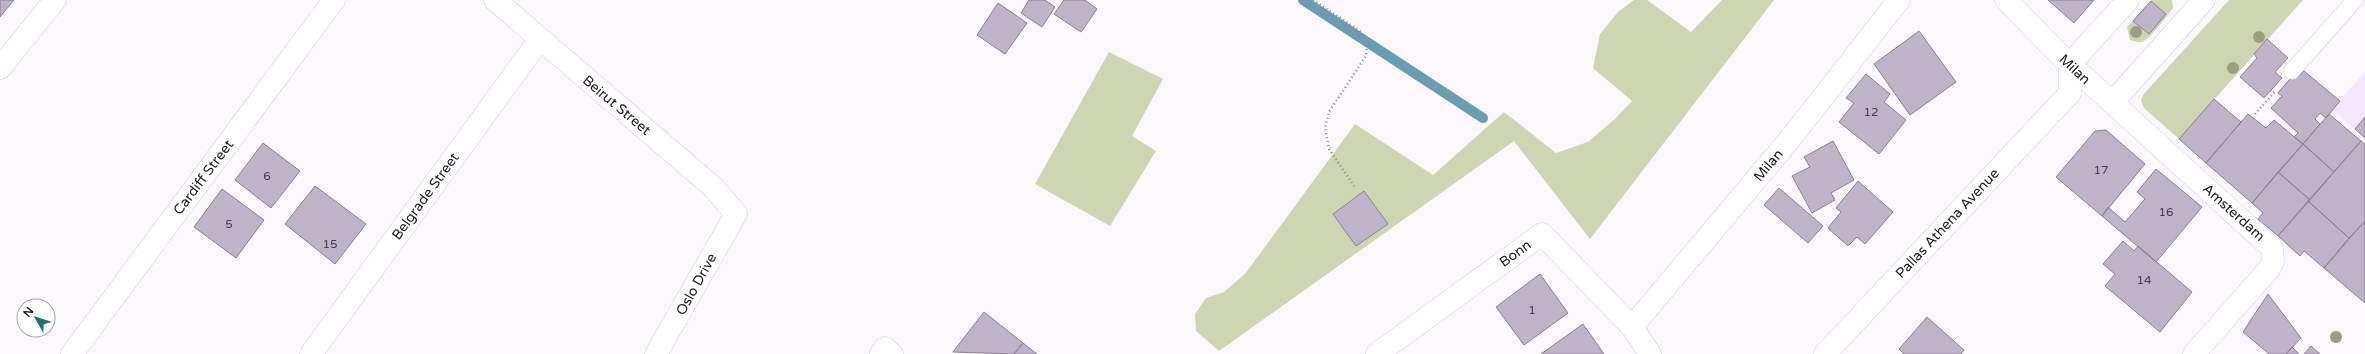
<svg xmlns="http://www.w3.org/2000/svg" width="2365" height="354" font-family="'Varela Round',sans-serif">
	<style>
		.built { fill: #f3e6fe }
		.green { fill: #ced5b2 }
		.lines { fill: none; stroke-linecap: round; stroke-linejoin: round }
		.stream { stroke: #6c9cb0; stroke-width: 10 }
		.building { fill: #bfb3c9; stroke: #8b7f94 }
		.lane-casing { stroke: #d3c6dd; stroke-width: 17 }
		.street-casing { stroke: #d3c6dd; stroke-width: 23 }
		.path { stroke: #89868c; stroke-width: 2.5; stroke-dasharray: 1 3; stroke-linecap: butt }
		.lane { stroke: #fff; stroke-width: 16 }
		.street { stroke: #fff; stroke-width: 22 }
		.tree { fill: #9c9f7e }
		.labels { text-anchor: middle; stroke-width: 4; stroke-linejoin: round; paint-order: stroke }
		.number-label { font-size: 12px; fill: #453f4a }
		.street-label { font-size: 14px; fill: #1c1820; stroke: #fff }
	</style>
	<rect width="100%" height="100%" fill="#faf8fc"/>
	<path class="built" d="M2365,72v66l-33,-29z"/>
	<path class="green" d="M1634,0h13l44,32 31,-32h52l-184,239 -76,-98 -295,210 -23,-20 -1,-17 11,-16 18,-6 21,-18 110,-150 78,51 71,-63 52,41 32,-11 27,-23 17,-18 -39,-33 7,-34 18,-22z
		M2151,0h21l1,8c-6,8 -22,30 -31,34 -4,1 -8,-1 -12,-2l-3,-13z
		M2229,0h74l-124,139 -35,-31 -3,-7 2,-6z
		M1109,52l54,27 -31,57 24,15 -46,75 -75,-42z"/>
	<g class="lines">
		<path class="stream" d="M1303,0l180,118"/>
	</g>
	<path class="building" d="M0,0h14l-14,17z
		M1029,0h16l10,7 -13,20 -21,-14z
		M1064,0h21l12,9 -16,23 -27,-18z
		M2048,0h46l-20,23z
		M2151,1l15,13 -17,20 -16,-13z
		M998,3l29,20 -22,31 -28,-19z
		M1919,31l37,51 -46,33 -36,-51z
		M2267,39l21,19 -13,14 7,6 -18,20 -24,-21 17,-19 -3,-4z
		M2304,71l36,30 -14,17 -6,-5 -5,6 5,5 -17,20 -9,-7 4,-4 -27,-25 11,-12 -4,-3 17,-20 4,3z
		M1866,74l24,20 -6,8 22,18 -27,34 -40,-32 15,-19 -8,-5z
		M2214,99l27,23 -35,41 -27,-24z
		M2248,114l18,14 8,-8 29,24 -51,59 -46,-40z
		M2329,114l32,27 -27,31 -31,-28z
		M2365,117v21l-10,-9z
		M2106,130l39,34 -43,52 -46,-39 39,-46z
		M1833,141l21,39 -23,13 4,7 -23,13 -20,-37 18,-9 -6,-10z
		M2361,141l4,3v77l-16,17 -41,-37z
		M263,143l37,28 -29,37 -36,-28z
		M2303,144l31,28 -24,28 -32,-28z
		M2156,169l46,38 -46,55 -54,-46 6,-9 17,15 20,-23 -8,-7z
		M2278,172l32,28 -32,36 -20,-17 5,-6 -11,-10z
		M1858,181l35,31 -28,32 -8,-7 -9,9 -20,-18 13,-16 -5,-4z
		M315,186l51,38 -31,40 -50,-40z
		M1779,188l44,38 -15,17 -44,-38z
		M222,189l42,31 -28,38 -42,-31z
		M1364,191l24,33 -32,22 -23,-32z
		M2308,201l41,37 -25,30 -20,-17 -4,5 -22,-20z
		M2364,222l1,1v80l-41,-35z
		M2123,241l11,10 4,-5 54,46 -32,40 -55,-46 10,-12 -12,-10z
		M1540,274l28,39 -44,32 -28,-38z
		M2268,294l33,44 -15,16h-17l-26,-22z
		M984,312l39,31 -9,11 -61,-2z
		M1927,317l37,33 -3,4h-57l-5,-5z
		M1583,324l21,30h-63z
		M1023,343l14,11h-23z
		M2311,346l9,8h-16z
		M2292,347l7,7h-13z"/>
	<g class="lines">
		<defs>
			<path id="lane" d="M2292,71l63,-71"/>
			<path id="street" d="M495,0l218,187 23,27 -80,140
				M2006,0l55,56 211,192 1,14 -4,7 -75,85
				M0,68l55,-68
				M2112,103l92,-103
				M1632,327l158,-188 109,-139
				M72,354l262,-354
				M311,354l229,-315
				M881,354l4,-6 7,6
				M1377,354l165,-120 90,93 18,27
				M1825,354l245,-261v-29l58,-64"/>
		</defs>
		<use href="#lane" class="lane-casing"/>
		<use href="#street" class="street-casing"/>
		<path class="path" d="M1313,0l47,31 7,14 -1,11 -37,56 -4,16 4,21 25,37
			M2255,114l21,-24"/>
		<use href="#lane" class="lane"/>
		<use href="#street" class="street"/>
	</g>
	<g class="tree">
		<circle cx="2136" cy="32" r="6"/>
		<circle cx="2259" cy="37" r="6"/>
		<circle cx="2233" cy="68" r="6"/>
		<circle cx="2336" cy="337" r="6"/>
	</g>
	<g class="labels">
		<g class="number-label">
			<text x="1871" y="116">12</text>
			<text x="2101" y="174">17</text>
			<text x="267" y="180">6</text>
			<text x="2166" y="216">16</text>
			<text x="229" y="228">5</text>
			<text x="330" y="248">15</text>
			<text x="2144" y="284">14</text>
			<text x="1532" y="314">1</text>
		</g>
		<g class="street-label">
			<text transform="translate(2075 69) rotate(43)" y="5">Milan</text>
			<text transform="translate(617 105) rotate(40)" y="5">Beirut Street</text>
			<text transform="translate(1768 165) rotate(-50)" y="5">Milan</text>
			<text transform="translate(203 177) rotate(-53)" y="5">Cardiff Street</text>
			<text transform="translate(425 196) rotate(-54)" y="5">Belgrade Street</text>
			<text transform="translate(2234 212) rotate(42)" y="5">Amsterdam</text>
			<text transform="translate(1947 223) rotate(-47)" y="5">Pallas Athena Avenue</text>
			<text transform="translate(1515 253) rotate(-36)" y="5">Bonn</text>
			<text transform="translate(696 284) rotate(-61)" y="5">Oslo Drive</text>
		</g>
	</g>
	<g transform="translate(36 318) rotate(309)"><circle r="19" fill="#ffffff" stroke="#a4a3a6"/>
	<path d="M0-3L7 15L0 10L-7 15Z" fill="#246f71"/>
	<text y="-6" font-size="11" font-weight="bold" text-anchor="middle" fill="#1c1820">N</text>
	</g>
</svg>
